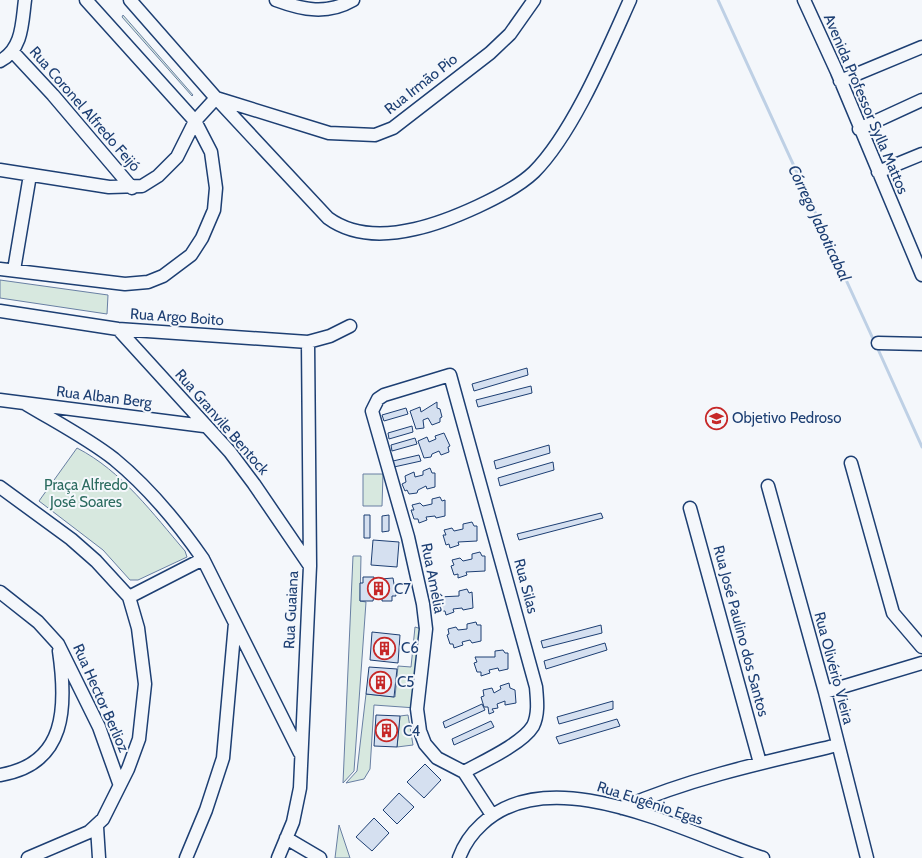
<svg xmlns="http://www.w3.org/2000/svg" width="922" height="858" font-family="Cabin,sans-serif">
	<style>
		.green { fill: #d7e8df; stroke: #687fa3 }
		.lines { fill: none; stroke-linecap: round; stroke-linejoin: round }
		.stream { stroke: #bed0e5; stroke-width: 3 }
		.building { fill: #d5e0f0; stroke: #1d3f73 }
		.minor-casing { stroke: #1d3f73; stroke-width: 15 }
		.minor { stroke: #f4f7fb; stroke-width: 12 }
		.labels { text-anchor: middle; stroke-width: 4; stroke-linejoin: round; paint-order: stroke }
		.street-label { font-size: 15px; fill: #1d3f73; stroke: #f4f7fb }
		.poi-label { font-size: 15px; fill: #1d3f73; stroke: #f4f7fb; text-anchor: start }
		.park-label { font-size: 15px; fill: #2c6c60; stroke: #f4f7fb }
		.water-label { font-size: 16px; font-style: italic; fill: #1d3f73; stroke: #f4f7fb }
	</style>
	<rect width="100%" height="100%" fill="#f4f7fb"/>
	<path class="green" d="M123,15l70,80 -1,1 -70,-79z
		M0,280l108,15 -1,19 -107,-16z
		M77,448c45,23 76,66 108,103l2,6 -49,23h-8l-27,-30 -64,-49z
		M363,474h20l-1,32h-19z
		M353,556h8l-1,45 6,1 -12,169 -11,12z
		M415,627l10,3 -9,78 -42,-3 -4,64 -6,10 -18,4 11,-12 9,-77 29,3 3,-31 13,1z
		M408,715l5,30 -16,2 3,-31z
		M339,825l11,33h-15z"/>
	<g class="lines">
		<path class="stream" d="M718,0l156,341
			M877,347l45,100"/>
	</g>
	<path class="building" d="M527,368l1,7 -54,16 -2,-7z
		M531,386l1,7 -54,14 -2,-7z
		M437,402v6l3,1 2,8 -2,1v4l-8,3 -4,-7 -5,2 1,8 -8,1 -6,-18 10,-4 1,5z
		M406,408l2,6 -24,7 -2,-6z
		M412,426l1,6 -24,7 -1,-6z
		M444,433l6,13 -2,1 1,5 -8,3 -2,-4 -7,3 -1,3 -7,1 -6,-17 9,-4 2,5 7,-3 -1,-3z
		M415,438l2,6 -25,7 -1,-6z
		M549,445l1,8 -54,16 -2,-8z
		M419,455l2,6 -27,6 -1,-6z
		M553,462l1,8 -54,16 -2,-8z
		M430,468l2,5h3v14l-8,2 -1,-3 -8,4 -1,3 -8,1 -2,-4 -2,1 -3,-7 4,-2 -1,-6 9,-4 1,5 8,-2v-4z
		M440,497l2,4 3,-1v16l-9,2 -1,-2 -9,1 1,3 -8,3 -1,-4h-4l-3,-9h3l-2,-5 8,-2 3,3 9,-2v-5z
		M601,513l2,5 -84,22 -2,-6z
		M364,515h6v23h-6z
		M389,515v16l-7,1v-16z
		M472,522l2,4h3v15l-19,1 1,3 -9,3 -1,-4 -3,1 -3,-10h3l-2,-5 8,-2 2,3 9,-2v-5z
		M373,540l26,2 -2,25 -26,-2z
		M480,552l2,4h3v15l-19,1 1,3 -9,3v-4l-4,1 -3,-9 3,-1 -2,-5 8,-2 3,3 9,-2v-5z
		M363,577h11v6l7,-1v-3l12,-1 3,18h-4v5h-10v-5h-8l-1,5h-13v-18h3z
		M467,589l2,4 3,-1 1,16 -10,2 -1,-2 -9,1 1,3 -8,3 -1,-4h-4l-3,-9h3l-2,-5 20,-1v-5z
		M476,622l1,3h4v16l-9,2 -2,-3 -8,2 1,3 -9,3 -1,-4h-3l-3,-9 2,-1 -1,-5 8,-2 2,3 9,-1v-5z
		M601,625l1,8 -59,15 -2,-7z
		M372,632l28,3 -2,28 -28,-3z
		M605,643l2,7 -61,19 -2,-8z
		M503,650l2,3h3v16l-9,2 -1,-3 -9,2 1,3 -9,3v-4h-4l-3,-9 3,-1 -2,-5h20v-6z
		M369,667l28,2 -3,28 -28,-3z
		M509,683l1,5 5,2 1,13 -11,2v-4l-8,3 1,4 -6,1 2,3 -5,2 -1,-7h-4l-3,-10 3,-1 -1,-6 9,-2 2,5 7,-4 -1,-3z
		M613,701v8l-54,15 -2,-7z
		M482,704l3,6 -40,18 -2,-6z
		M376,715l24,1 -3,31 -23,-1z
		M617,719l3,7 -61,18 -3,-7z
		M491,721l3,6 -40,18 -2,-6z
		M425,764l16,16 -17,18 -17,-16z
		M399,793l15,14 -17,17 -14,-14z
		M374,818l15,15 -17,18 -16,-14z"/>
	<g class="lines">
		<defs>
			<path id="minor" d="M130,0l86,98 112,120c26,19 57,18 87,11 32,-7 95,-34 119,-57 39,-39 73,-121 96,-172
				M276,0c27,10 51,15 77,0
				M804,0l33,72 85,203
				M13,52l40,43 79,93
				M0,61c23,-12 22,-39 25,-61
				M840,81l82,-34
				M216,98l113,35 46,2 18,-7 97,-75 20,-19 24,-34
				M859,129l63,-29
				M0,170l109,17 33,-1 16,-10 19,-19 18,-36 21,-23
				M878,172l44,-18
				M0,269l125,15 23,-2 15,-6 28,-21 11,-17 12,-28 2,-22 -5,-36 -16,-31 -109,-121
				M14,270l16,-95
				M0,311l118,18 190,13 22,-6 20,-10
				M118,329l112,123 24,32 56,82
				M878,343l44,1
				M0,400l204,26
				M26,404c30,18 61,34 88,55 34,28 64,64 89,100l97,194
				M851,463l42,150 29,34
				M768,486l57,206 42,166
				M0,487l71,52 25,22 33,36 9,31 7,56 -6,55 -11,30 -25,50 -14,13 -61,26
				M690,508l70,255
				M0,592l38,30 20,22 41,83 20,56
				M129,597l74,-38
				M825,692l97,-29
				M464,772c18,-10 58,-28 69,-46 6,-12 4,-27 3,-39l-86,-312 -66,20 -6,4 -6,12 36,126 15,67 3,25 -9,80 3,22 5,13 12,14 27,14 28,43
				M0,775c67,-11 67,-69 59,-124
				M622,808c69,-30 143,-46 216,-63
				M97,827l2,31
				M286,838l34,20
				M186,858l20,-48 17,-52 12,-135
				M278,858l15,-36 7,-34 10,-222 -2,-224
				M459,858c5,-14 12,-24 23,-34 70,-66 205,10 281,34"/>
		</defs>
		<use href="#minor" class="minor-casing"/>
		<use href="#minor" class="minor"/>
	</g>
	<defs>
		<symbol id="school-ring" viewBox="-11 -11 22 22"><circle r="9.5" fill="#f4f7fb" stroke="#c62828" stroke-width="1.5"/><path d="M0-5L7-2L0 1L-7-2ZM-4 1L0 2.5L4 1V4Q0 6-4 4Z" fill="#c62828"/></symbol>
		<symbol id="building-ring" viewBox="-11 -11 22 22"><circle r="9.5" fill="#f4f7fb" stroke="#c62828" stroke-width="1.5"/><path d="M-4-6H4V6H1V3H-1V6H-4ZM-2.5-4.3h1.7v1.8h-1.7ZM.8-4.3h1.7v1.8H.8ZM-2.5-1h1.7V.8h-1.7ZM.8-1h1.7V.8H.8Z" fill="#c62828"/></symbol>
	</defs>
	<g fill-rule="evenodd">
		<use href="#school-ring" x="704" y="406" width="25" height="25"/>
		<use href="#building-ring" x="366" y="576" width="25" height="25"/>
		<use href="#building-ring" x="372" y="636" width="25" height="25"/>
		<use href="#building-ring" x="368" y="670" width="25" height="25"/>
		<use href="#building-ring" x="374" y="718" width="25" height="25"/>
	</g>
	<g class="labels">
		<g class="street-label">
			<text transform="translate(421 84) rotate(-38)" y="5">Rua Irmão Pio</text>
			<text transform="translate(866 104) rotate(67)" y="5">Avenida Professor Sylla Mattos</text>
			<text transform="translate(85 109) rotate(49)" y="5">Rua Coronel Alfredo Feijó</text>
			<text transform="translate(177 317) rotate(4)" y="5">Rua Argo Boito</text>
			<text transform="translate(104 397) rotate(7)" y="5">Rua Alban Berg</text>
			<text transform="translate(222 422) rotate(49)" y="5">Rua Granvile Bentock</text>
			<text transform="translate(433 578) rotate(79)" y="5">Rua Amélia</text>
			<text transform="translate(526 586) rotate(75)" y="5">Rua Silas</text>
			<text transform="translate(291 610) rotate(-87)" y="5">Rua Guaiana</text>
			<text transform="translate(741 631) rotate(75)" y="5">Rua José Paulino dos Santos</text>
			<text transform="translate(834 668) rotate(75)" y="5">Rua Olivério Vieira</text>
			<text transform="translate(101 698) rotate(66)" y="5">Rua Hector Berlioz</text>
			<text transform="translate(650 803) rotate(18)" y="5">Rua Eugênio Egas</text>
		</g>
		<g class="poi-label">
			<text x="732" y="423">Objetivo Pedroso</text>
			<text x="394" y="594">C7</text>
			<text x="401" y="653">C6</text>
			<text x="397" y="687">C5</text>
			<text x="403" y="736">C4</text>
		</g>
		<g class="park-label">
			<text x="86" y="490">Praça Alfredo<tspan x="86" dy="17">José Soares</tspan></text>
		</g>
		<g class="water-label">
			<text transform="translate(820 223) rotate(65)" y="6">Córrego Jaboticabal</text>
		</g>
	</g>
</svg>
